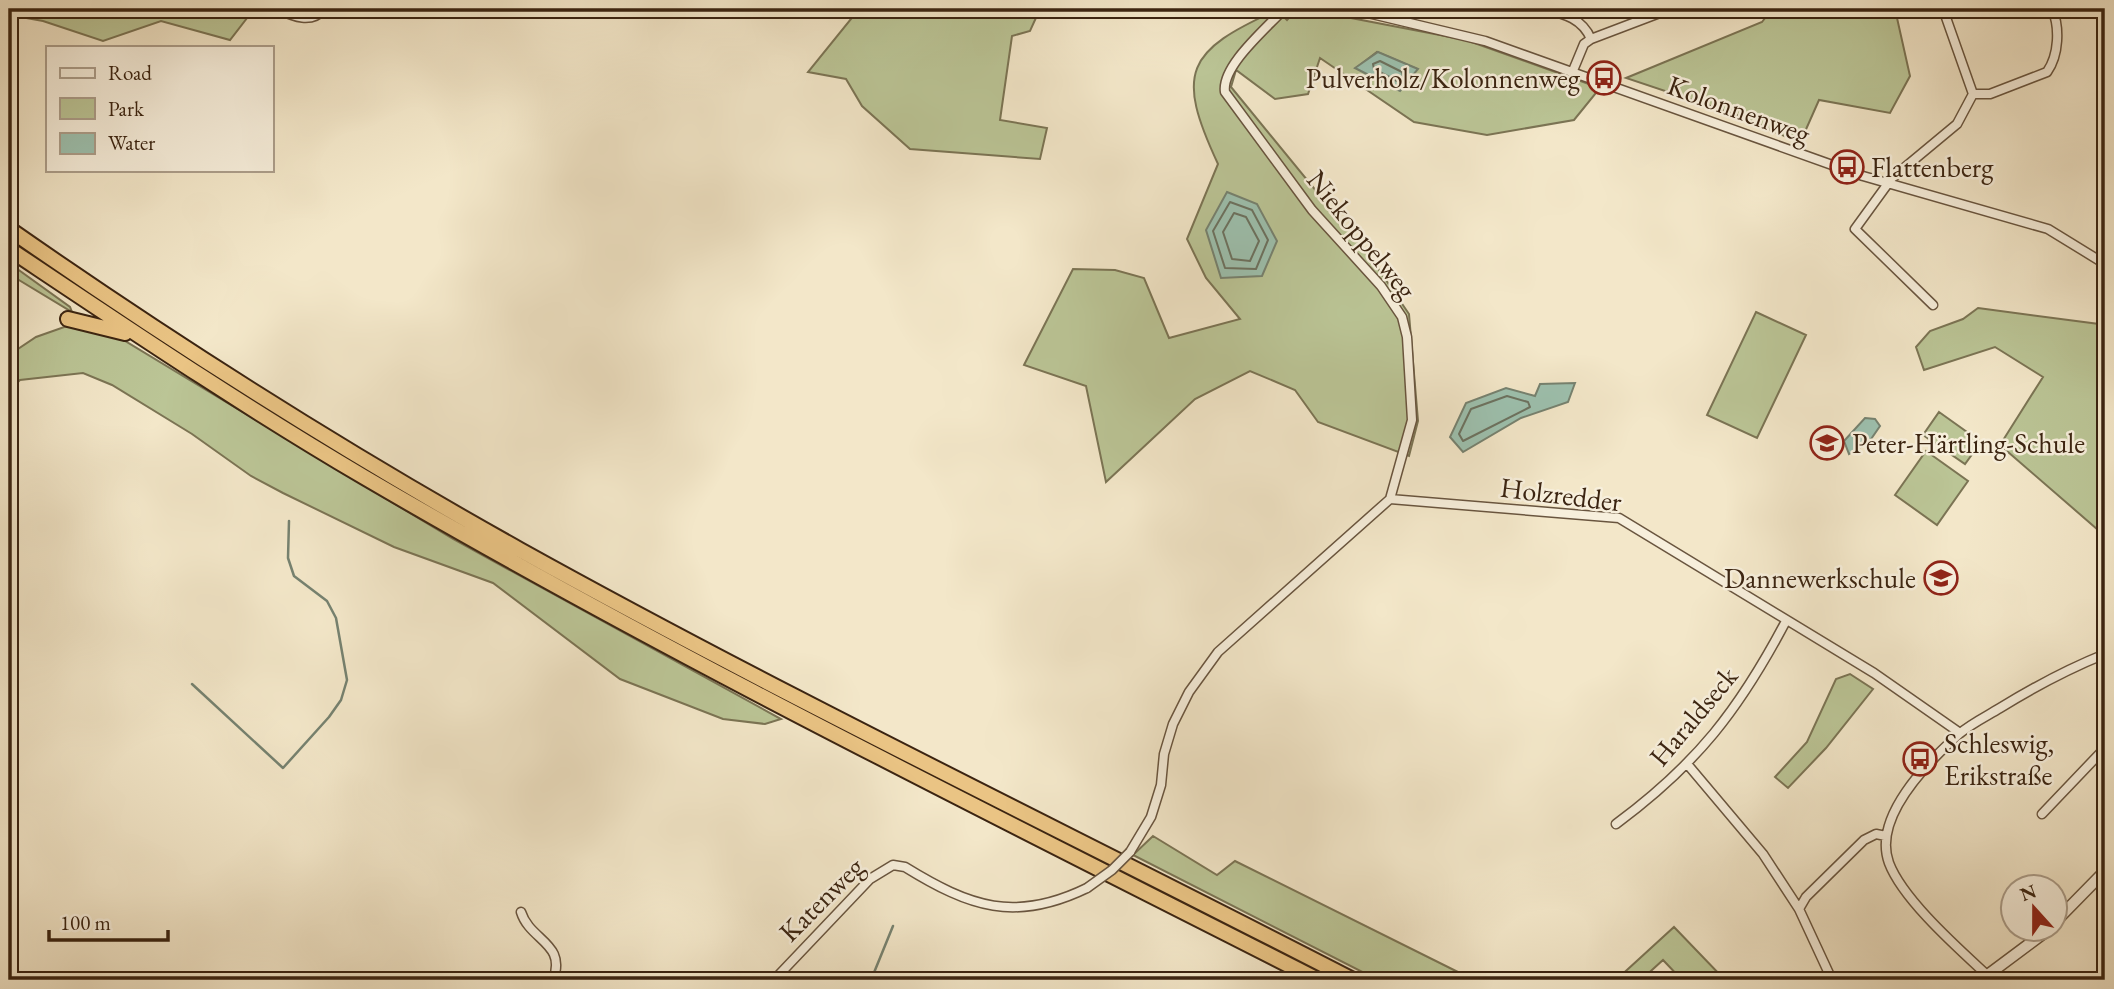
<svg xmlns="http://www.w3.org/2000/svg" width="2114" height="989" font-family="'EB Garamond',serif">
	<style>
		.green { fill: #bbc596; stroke: #7b7454; stroke-width: 2; fill-rule: evenodd }
		.water { fill: #9dc1af; stroke: #768270; stroke-width: 2 }
		.lines { fill: none; stroke-linecap: round; stroke-linejoin: round }
		.shore { stroke: #6c7260; stroke-width: 2 }
		.stream { stroke: #768270; stroke-width: 2.5 }
		.minor-casing { stroke: #69553f; stroke-width: 11 }
		.tertiary-casing { stroke: #69553f; stroke-width: 13 }
		.motorway-casing { stroke: #3b2411; stroke-width: 18 }
		.minor { stroke: #f7efdc; stroke-width: 8 }
		.tertiary { stroke: #f7efdc; stroke-width: 10 }
		.motorway { stroke: #eac484; stroke-width: 14 }
		.minor-bridge-casing { stroke: #69553f; stroke-width: 11; stroke-linecap: butt }
		.minor-bridge { stroke: #f7efdc; stroke-width: 8 }
		.labels { text-anchor: middle; stroke-width: 5; stroke-linejoin: round; paint-order: stroke }
		.poi-label { font-size: 28px; fill: #3b2411; stroke: #f7efdc; text-anchor: start }
		.street-label { font-size: 28px; fill: #3b2411; stroke: #f7efdc }
	</style>
	<rect width="100%" height="100%" fill="#f3e7c9"/>
	<filter id="stains"><feTurbulence type="fractalNoise" baseFrequency=".00286" numOctaves="4"/><feColorMatrix values="0 0 0 0 .2 0 0 0 0 .09 0 0 0 0 .02 0 0 0 .5 -.17"/></filter>
	<radialGradient id="worn" r=".72"><stop offset=".6" stop-color="#630" stop-opacity="0"/><stop offset="1" stop-color="#630" stop-opacity=".3"/></radialGradient>
	<path class="green" d="M9,9h245l-24,31 -69,-19 -58,20 -60,-20 -34,-6z
		M859,9h99l4,2 78,-2 -10,22 -18,5 -12,84 47,8 -7,31 -130,-10 -48,-43 -16,-27 -38,-7z
		M1297,9h31l23,9 115,22 134,48 -26,32 -87,15 -73,-13 -94,-64 -12,36 -33,5 -39,-29 -5,17 140,171 38,56 9,107 -9,35 -91,-34 -23,-32 -45,-19 -55,28 -89,83 -20,-96 -62,-21 49,-96 42,1 29,8 25,60 71,-19 -34,-41 -19,-39 31,-75c-43,-92 -32,-113 59,-154l10,10zM1377,52l40,17 -17,21 -44,-22z
		M1772,9h123l15,67 -20,37 -71,-13 -19,43 -63,-28 -111,-37 136,-56z
		M9,263l61,44 2,5 -63,-38z
		M1978,308l121,16 6,4v208l-105,-91 43,-68 -48,-30 -71,23 -8,-23 14,-16 33,-12z
		M1756,312l50,23 -49,103 -50,-23z
		M67,326l35,5 23,10 328,198 328,180 -16,5 -42,-5 -103,-40 -127,-96 -99,-36 -111,-54 -32,-17 -59,-42 -80,-49 -29,-12 -63,7 -11,11v-36l27,-18z
		M1939,412l42,30 -16,22 -42,-29z
		M1926,451l42,30 -31,44 -42,-30z
		M1850,674l23,15 -47,59 -38,40 -13,-11 32,-35 29,-63z
		M1153,836l64,39 18,-14 239,119h-96l-245,-125z
		M1674,927l51,53h-43l-19,-20 -22,20h-25z"/>
	<path class="water" d="M1378,52l40,17 -18,22 -45,-23z
		M1227,192l30,12 20,37 -15,35 -41,2 -15,-48z
		M1575,383l-7,19 -47,16 -58,34 -13,-15 16,-34 40,-15 29,8 5,-12z
		M1865,418l10,1 5,7 -11,16 -20,12 -5,-13z"/>
	<g class="lines">
		<path class="shore" d="M1380,61l22,11 1,4 -6,5 -23,-12 -1,-5z
			M1230,202l22,8 16,30 -12,29 -31,-1 -12,-37z
			M1234,213l12,4 13,24 -9,20 -18,-2 -9,-27z
			M1507,396l21,6 2,5 -67,34 -4,-7 12,-25z"/>
		<path class="stream" d="M192,684l91,84 46,-51 12,-17 6,-20 -11,-62 -9,-17 -33,-25 -6,-18 1,-37
			M9,978l5,2
			M871,980l22,-54"/>
		<defs>
			<path id="minor" d="M278,9c16,8 33,15 47,0
				M1351,9l134,32 378,135 185,53 57,35
				M1544,9c20,5 38,9 47,30
				M1943,9l30,85
				M1572,73l12,-29 7,-5 79,-30
				M1973,94h17l57,-22c12,-17 13,-45 5,-63
				M1933,305l-78,-76 37,-51 65,-54 16,-30
				M1390,499l229,19 255,155 86,60
				M1688,765l75,89 36,55 33,71
				M2042,814l63,-66
				M1616,824c81,-60 123,-114 170,-203
				M1130,852l21,-35 10,-32 3,-31 9,-30 16,-32 29,-40 172,-153 22,-79 -5,-83 -5,-20 -21,-31 -69,-76 -87,-118c-4,-26 42,-64 59,-83
				M1799,909l7,-12 58,-57 12,-6 10,2
				M521,912c9,29 46,31 32,68
				M1988,976c-29,-27 -85,-76 -99,-113 -17,-46 39,-101 70,-129 13,-11 28,-18 41,-26 34,-21 68,-39 105,-54
				M774,980l96,-101 23,-14 12,2c65,40 110,56 182,21"/>
			<path id="tertiary" d="M2054,923l51,-52
				M1981,980l67,-50"/>
			<path id="motorway" d="M9,229c165,115 335,223 511,321 274,152 556,287 833,430
				M9,249c117,78 234,157 355,228 311,182 634,340 954,503
				M68,319l57,14"/>
		</defs>
		<use href="#minor" class="minor-casing"/>
		<use href="#tertiary" class="tertiary-casing"/>
		<use href="#motorway" class="motorway-casing"/>
		<use href="#minor" class="minor"/>
		<use href="#tertiary" class="tertiary"/>
		<use href="#motorway" class="motorway"/>
		<defs>
			<path id="minor-bridge" d="M1087,888l25,-18 18,-18"/>
		</defs>
		<use href="#minor-bridge" class="minor-bridge-casing"/>
		<use href="#minor-bridge" class="minor-bridge"/>
	</g>
	<defs>
		<symbol id="bus-ring" viewBox="-11 -11 22 22"><circle r="9.5" fill="#f7efdc" stroke="#8f2418" stroke-width="1.5"/><path d="M-5-6H5V4H4V6H2V4H-2V6H-4V4H-5ZM-3.5-4V0h7V-4ZM-3.5 1.2v1.5H-2V1.2ZM2 1.2v1.5H3.5V1.2Z" fill="#8f2418"/></symbol>
		<symbol id="school-ring" viewBox="-11 -11 22 22"><circle r="9.5" fill="#f7efdc" stroke="#8f2418" stroke-width="1.5"/><path d="M0-5L7-2L0 1L-7-2ZM-4 1L0 2.5L4 1V4Q0 6-4 4Z" fill="#8f2418"/></symbol>
	</defs>
	<g fill-rule="evenodd">
		<use href="#bus-ring" x="1585" y="59" width="38" height="38"/>
		<use href="#bus-ring" x="1828" y="148" width="38" height="38"/>
		<use href="#school-ring" x="1808" y="424" width="38" height="38"/>
		<use href="#school-ring" x="1922" y="559" width="38" height="38"/>
		<use href="#bus-ring" x="1901" y="740" width="38" height="38"/>
	</g>
	<g class="labels">
		<g class="poi-label">
			<text x="1580" y="88" text-anchor="end">Pulverholz/Kolonnenweg</text>
			<text x="1871" y="177">Flattenberg</text>
			<text x="1852" y="453">Peter-Härtling-Schule</text>
			<text x="1916" y="588" text-anchor="end">Dannewerkschule</text>
			<text x="1944" y="753">Schleswig,<tspan x="1944" dy="32">Erikstraße</tspan></text>
		</g>
		<g class="street-label">
			<text transform="translate(1739 109) rotate(20)" y="10">Kolonnenweg</text>
			<text transform="translate(1362 234) rotate(51)" y="10">Niekoppelweg</text>
			<text transform="translate(1561 494) rotate(7)" y="10">Holzredder</text>
			<text transform="translate(1693 716) rotate(-50)" y="10">Haraldseck</text>
			<text transform="translate(821 899) rotate(-45)" y="10">Katenweg</text>
		</g>
	</g>
	<rect width="2114" height="989" fill="none" stroke="#f3e7c9" stroke-width="35"/>
	<rect x="10" y="10" width="2093" height="968" fill="none" stroke="#3b2411" stroke-width="3.5"/>
	<rect x="18" y="18" width="2079" height="954" fill="none" stroke="#3b2411" stroke-width="2"/>
	<rect x="46" y="46" width="228" height="126" fill="#f7efdc" stroke="#ac9e8b" stroke-width="2"/>
	<rect x="60" y="68" width="35" height="10" fill="#f7efdc" stroke="#ac9e8b" stroke-width="2"/>
	<text x="108" y="80" font-size="21" fill="#3b2411">Road</text>
	<rect x="60" y="98" width="35" height="21" fill="#bbc596" stroke="#ac9e8b" stroke-width="2"/>
	<text x="108" y="116" font-size="21" fill="#3b2411">Park</text>
	<rect x="60" y="133" width="35" height="21" fill="#9dc1af" stroke="#ac9e8b" stroke-width="2"/>
	<text x="108" y="150" font-size="21" fill="#3b2411">Water</text>
	<g transform="translate(2034 908) rotate(339)"><circle r="33" fill="#f7efdc" stroke="#ac9e8b" stroke-width="2"/>
	<path d="M0-5L12 26L0 18L-12 26Z" fill="#8f2418"/>
	<text y="-10" font-size="19" font-weight="bold" text-anchor="middle" fill="#3b2411">N</text>
	</g>
	<path d="M49 930v10h119v-10" fill="none" stroke="#3b2411" stroke-width="3.5"/>
	<text x="60" y="930" font-size="21" fill="#3b2411" stroke="#f7efdc" stroke-width="5" paint-order="stroke">100 m</text>
	<rect width="100%" height="100%" filter="url(#stains)"/>
	<rect width="100%" height="100%" fill="url(#worn)"/>
</svg>
